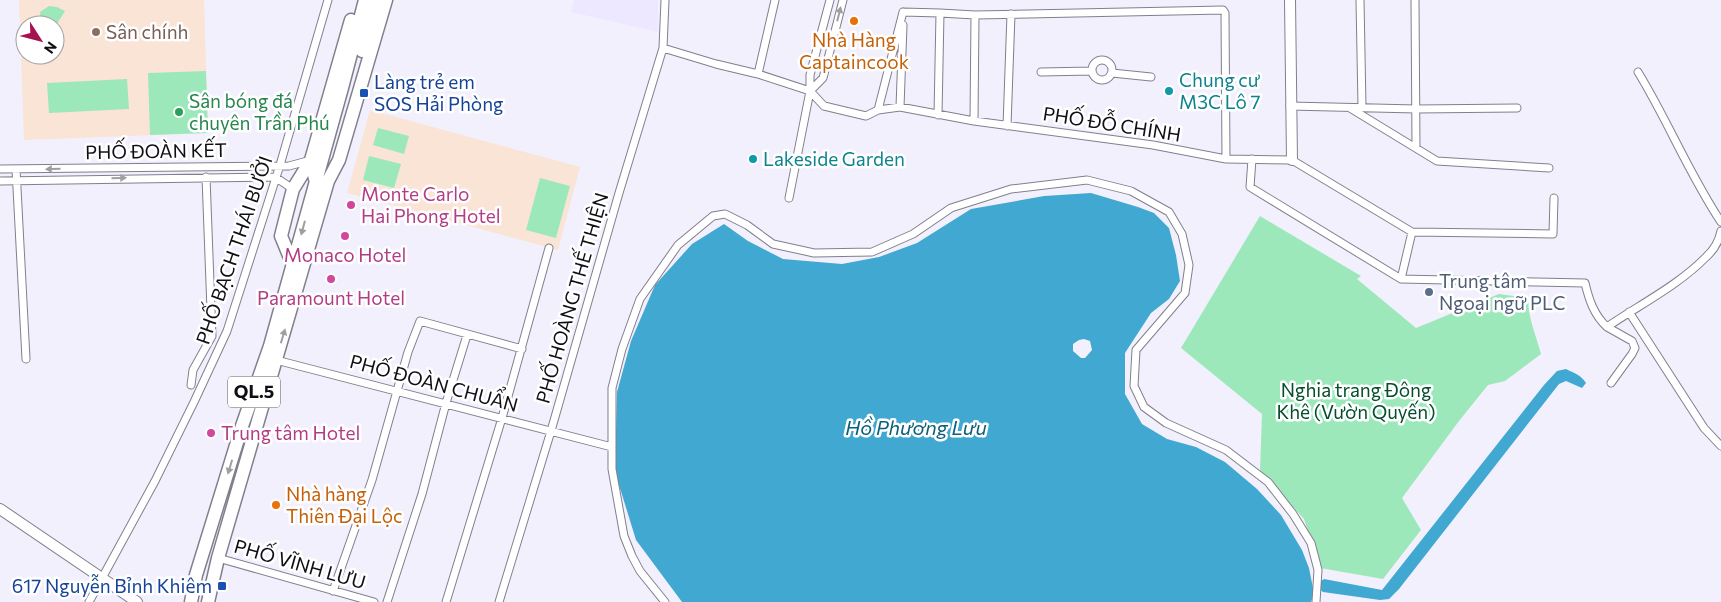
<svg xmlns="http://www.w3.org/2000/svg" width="1721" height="602" font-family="Commissioner,sans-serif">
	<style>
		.built { fill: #ede8ff }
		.education { fill: #f9e4d6; fill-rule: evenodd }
		.green { fill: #9ce8bb }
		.water { fill: #41a9d1; fill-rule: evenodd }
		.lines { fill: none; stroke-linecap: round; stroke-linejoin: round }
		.street-casing { stroke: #827f8d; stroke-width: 9 }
		.secondary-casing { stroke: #827f8d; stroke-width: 12 }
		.highway-casing { stroke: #827f8d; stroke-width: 15 }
		.street { stroke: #fff; stroke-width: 7 }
		.secondary { stroke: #fff; stroke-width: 10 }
		.highway { stroke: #fff; stroke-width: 12 }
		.oneway { fill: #9f9fa1 }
		.food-dot { fill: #e8710a; stroke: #fff; stroke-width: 2 }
		.education-dot { fill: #8d6e63; stroke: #fff; stroke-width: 2 }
		.culture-dot { fill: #0f9aa8; stroke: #fff; stroke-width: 2 }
		.transit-dot { fill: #1a4fb4; stroke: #fff; stroke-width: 2 }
		.leisure-dot { fill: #2e9e5b; stroke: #fff; stroke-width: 2 }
		.hotel-dot { fill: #d1479c; stroke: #fff; stroke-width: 2 }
		.service-dot { fill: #5c6f8a; stroke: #fff; stroke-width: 2 }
		.labels { text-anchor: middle; stroke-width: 5; stroke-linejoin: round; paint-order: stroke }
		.shield { fill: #fff; stroke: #58565a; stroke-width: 1 }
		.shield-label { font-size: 18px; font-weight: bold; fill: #100e14 }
		.education-label { font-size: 19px; fill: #785e54; stroke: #fff; text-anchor: start }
		.food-label { font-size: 19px; fill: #c56008; stroke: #fff }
		.culture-label { font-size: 19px; fill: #0d838f; stroke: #fff; text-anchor: start }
		.transit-label { font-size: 19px; fill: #164399; stroke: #fff; text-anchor: start }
		.leisure-label { font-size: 19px; fill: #27864d; stroke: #fff; text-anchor: start }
		.street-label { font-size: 19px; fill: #100e14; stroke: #fff }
		.hotel-label { font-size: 19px; fill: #b23c85; stroke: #fff; text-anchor: start }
		.service-label { font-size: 19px; fill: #4e5e75; stroke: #fff; text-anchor: start }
		.park-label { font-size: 19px; fill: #054d2d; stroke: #fff }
		.water-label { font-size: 20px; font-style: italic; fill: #0b5f7b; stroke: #fff }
	</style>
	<rect width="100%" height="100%" fill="#f3f0fd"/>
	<path class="built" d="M574,0h84v32l-87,-20z"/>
	<path class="education" d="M19,0h185l4,133 -184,7zM25,25h30v30h-30z
		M370,110l210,57 -22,83 -211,-57z"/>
	<path class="green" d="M49,6l8,1 8,4 -10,16v-2h-14l-1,-13z
		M206,71l2,62 -58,2 -2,-62z
		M127,79l2,30 -80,4 -2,-30z
		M378,128l31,8 -5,18 -31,-9z
		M369,156l32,8 -7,24 -31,-8z
		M540,178l30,8 -14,52 -30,-8z
		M1260,216l101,60 -4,3 59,49 83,-34 29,4c0,20 8,37 13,56l-36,27 -17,4 -29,36 -57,77 19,32 -38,49 -63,-11 -16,-49 -44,-49 2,-56 -81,-66z"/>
	<path class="water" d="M1091,193l47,14 16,6 15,15 7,27 4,26 -11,18 -18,14 -26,40v41l17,30 25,15 29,8 29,15 32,27 24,26 21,35 7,18 5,25 -3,9h-629l-46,-62 -21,-68 2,-80 14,-51 24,-56 37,-41 32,-20 24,17 35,18 59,5 37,-7 38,-14 54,-34 73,-13zM1084,339l6,2 2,9 -7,8h-4l-8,-7v-7l6,-4z
		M1566,369c8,4 15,6 20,14l-4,5 -16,-7 -7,3 -160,205 -10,10 -9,1 -57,-8 -5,-4v-5l6,-4 58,11 162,-205 13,-14z"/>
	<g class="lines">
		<defs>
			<path id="street" d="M1360,0l2,107
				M1415,0l1,148
				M903,12l37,1 -2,102
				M940,13l35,2 -1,106
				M975,15l248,-5 2,3 1,146
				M663,48l53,16 42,10 52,17 14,15 42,10 12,-6 22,-3 74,14 179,24 73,14 66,1 120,72 141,2 1,-36
				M1092 70a10 10 0 1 1 20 0a10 10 0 1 1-20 0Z
				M1041,72l51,-1
				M1638,72c30,49 51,102 83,150
				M1112,73l39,4
				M758,74l17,-74
				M810,91l13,-13 20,-78
				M1290,106l126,3 101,-1
				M900,107l3,-82
				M1350,108l87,53 112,7
				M878,110l25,-98
				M1007,126l4,-112
				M1252,159l-2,28 151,92 184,4c4,17 9,32 22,44 32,-22 72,-42 99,-70 8,-7 13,-16 15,-26
				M0,169l289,-3 22,-6
				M16,169l10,190
				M0,181l275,-4 18,12
				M789,198l21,-107v-16l20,-75
				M1401,279l11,-47
				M1629,312l75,116 17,18
				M1607,327l25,14 3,7 -3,6 -21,29
				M276,360l336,87
				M191,385l2,-15 19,-34 -6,-159
				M218,558l156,44
				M333,591l39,-111 36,-128 12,-31 102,28
				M89,602l66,-121 39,-79 33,-71 53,-166 48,-165
				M387,602l35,-108 24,-91 21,-68
				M446,602l56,-184 47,-170
				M499,602l52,-171 68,-238 44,-145 2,-48
				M665,602l-25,-31 -8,-15 -8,-20 -12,-67v-81l10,-39 18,-50 38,-54 35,-29 12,-2 22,11 26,19 41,9 58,-1 41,-18 38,-26 60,-19 76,-9 44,11 38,21 13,22 7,31 -4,28 -49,57 -2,36 10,21 22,16 60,27 42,32 25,32 18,29 7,27 -2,32"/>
			<path id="secondary" d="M1290,0l2,160
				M0,509l137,93"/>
			<path id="highway" d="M362,51l13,-51
				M315,179l-4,-19 40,-140
				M293,265l-12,-29 12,-47 18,-29
				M191,602l5,-27 46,-149 28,-80 72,-258 23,-88
				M208,602l10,-44 110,-377 11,-21 47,-160"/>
		</defs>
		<use href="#street" class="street-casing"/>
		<use href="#secondary" class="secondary-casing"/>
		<use href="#highway" class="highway-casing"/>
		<use href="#street" class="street"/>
		<use href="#secondary" class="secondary"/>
		<use href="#highway" class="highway"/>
	</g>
	<defs><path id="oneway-solid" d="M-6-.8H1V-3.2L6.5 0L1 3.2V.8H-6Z" transform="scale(1.25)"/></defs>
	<g class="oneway">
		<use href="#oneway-solid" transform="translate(839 14) rotate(-76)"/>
		<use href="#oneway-solid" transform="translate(53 169) rotate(179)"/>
		<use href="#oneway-solid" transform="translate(119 178) rotate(-1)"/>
		<use href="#oneway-solid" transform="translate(303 228) rotate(105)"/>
		<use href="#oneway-solid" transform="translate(283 336) rotate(-73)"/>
		<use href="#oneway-solid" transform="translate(230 467) rotate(107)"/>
	</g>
	<g class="food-dot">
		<circle cx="854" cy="21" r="5"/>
		<circle cx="276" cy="505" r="5"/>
	</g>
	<circle class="education-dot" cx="96" cy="32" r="5"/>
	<g class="culture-dot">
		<circle cx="1169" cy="91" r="5"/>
		<circle cx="753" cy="159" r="5"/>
	</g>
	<g class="transit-dot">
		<rect x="359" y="88" width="10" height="10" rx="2.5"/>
		<rect x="217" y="581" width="10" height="10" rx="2.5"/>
	</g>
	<circle class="leisure-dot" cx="179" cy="112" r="5"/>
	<g class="hotel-dot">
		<circle cx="351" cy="205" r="5"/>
		<circle cx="345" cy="236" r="5"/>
		<circle cx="331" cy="279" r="5"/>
		<circle cx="211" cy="433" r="5"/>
	</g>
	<circle class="service-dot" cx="1429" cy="292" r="5"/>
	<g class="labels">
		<rect class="shield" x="228" y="376.5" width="52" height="31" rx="4"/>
		<g class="shield-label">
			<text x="254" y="398">QL.5</text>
		</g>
		<g class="education-label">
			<text x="106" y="39">Sân chính</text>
		</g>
		<g class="food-label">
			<text x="854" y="47">Nhà Hàng<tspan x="854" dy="22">Captaincook</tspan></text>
			<text x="286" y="501" text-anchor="start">Nhà hàng<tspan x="286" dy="22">Thiên Đại Lộc</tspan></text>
		</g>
		<g class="culture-label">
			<text x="1179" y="87">Chung cư<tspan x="1179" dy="22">M3C Lô 7</tspan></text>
			<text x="763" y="166">Lakeside Garden</text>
		</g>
		<g class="transit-label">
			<text x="374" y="89">Làng trẻ em<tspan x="374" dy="22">SOS Hải Phòng</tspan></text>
			<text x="212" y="593" text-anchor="end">617 Nguyễn Bỉnh Khiêm</text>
		</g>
		<g class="leisure-label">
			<text x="189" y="108">Sân bóng đá<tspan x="189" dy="22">chuyên Trần Phú</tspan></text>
		</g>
		<g class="street-label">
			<text transform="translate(1112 124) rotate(9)" y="7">PHỐ ĐỖ CHÍNH</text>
			<text transform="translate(156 151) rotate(-1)" y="7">PHỐ ĐOÀN KẾT</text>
			<text transform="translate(234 250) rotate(-71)" y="7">PHỐ BẠCH THÁI BƯỞI</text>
			<text transform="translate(572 298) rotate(-74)" y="7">PHỐ HOÀNG THẾ THIỆN</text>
			<text transform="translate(434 383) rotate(15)" y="7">PHỐ ĐOÀN CHUẨN</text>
			<text transform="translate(300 564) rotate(16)" y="7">PHỐ VĨNH LƯU</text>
		</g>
		<g class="hotel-label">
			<text x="361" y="201">Monte Carlo<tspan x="361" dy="22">Hai Phong Hotel</tspan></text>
			<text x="345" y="262" text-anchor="middle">Monaco Hotel</text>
			<text x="331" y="305" text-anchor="middle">Paramount Hotel</text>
			<text x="221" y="440">Trung tâm Hotel</text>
		</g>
		<g class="service-label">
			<text x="1439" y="288">Trung tâm<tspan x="1439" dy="22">Ngoại ngữ PLC</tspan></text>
		</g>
		<g class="park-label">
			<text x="1356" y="397">Nghia trang Đông<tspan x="1356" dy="22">Khê (Vườn Quyến)</tspan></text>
		</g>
		<g class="water-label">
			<text x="916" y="435">Hồ Phương Lưu</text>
		</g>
	</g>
	<g transform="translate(40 40) rotate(126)"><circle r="24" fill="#ffffff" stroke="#9f9fa1"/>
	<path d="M0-4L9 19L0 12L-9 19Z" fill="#a5124f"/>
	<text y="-8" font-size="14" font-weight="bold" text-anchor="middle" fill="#100e14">N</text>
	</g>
</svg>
